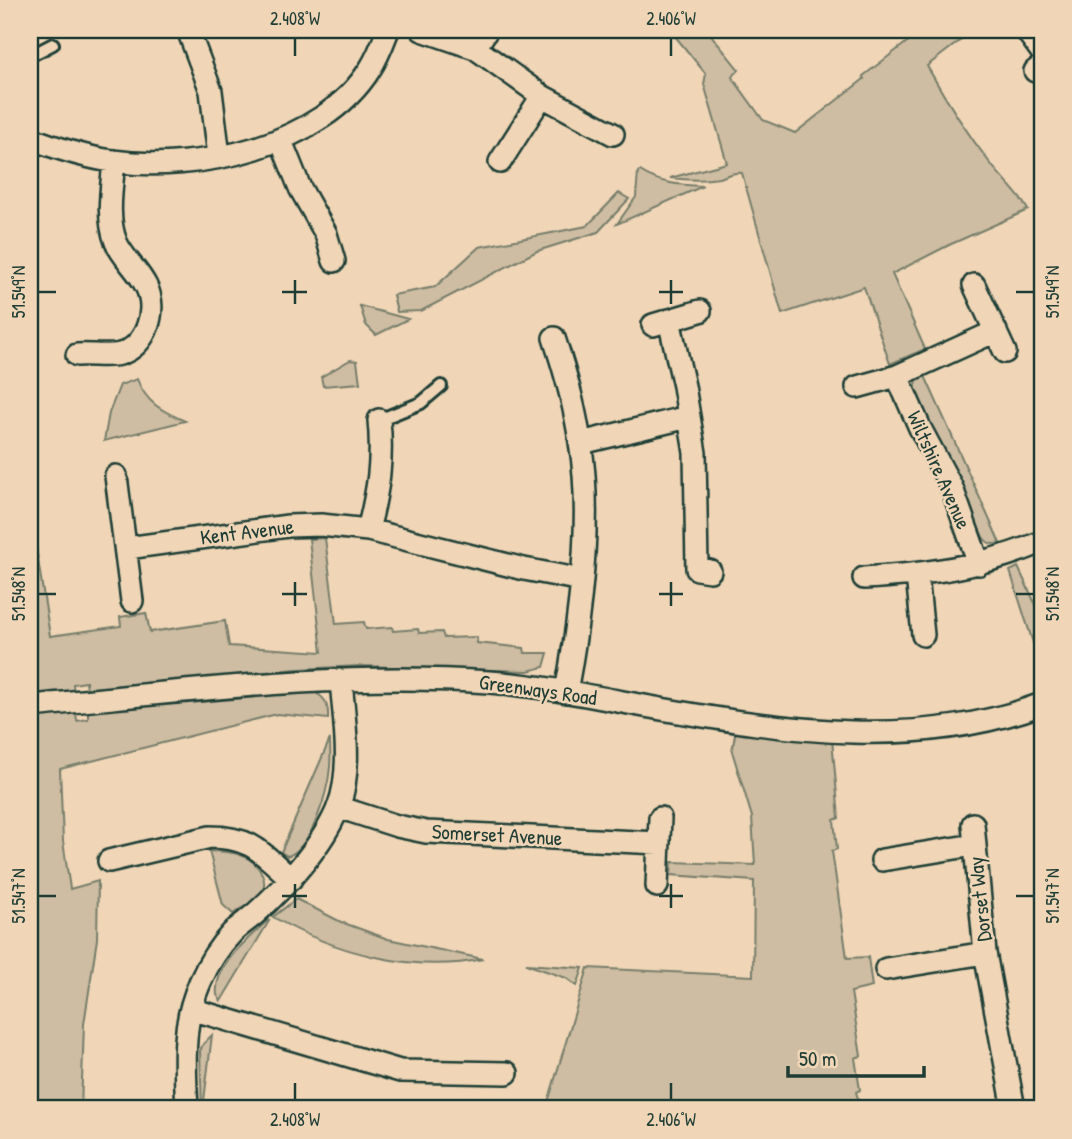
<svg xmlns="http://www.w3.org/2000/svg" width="1072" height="1139" font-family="'Patrick Hand',sans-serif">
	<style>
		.green { fill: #cebda2; stroke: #767d6b; stroke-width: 2 }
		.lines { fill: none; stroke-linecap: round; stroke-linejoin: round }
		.service-casing { stroke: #1f3d34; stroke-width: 16 }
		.minor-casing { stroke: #1f3d34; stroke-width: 26 }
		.service { stroke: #f0d6b7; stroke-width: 10 }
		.minor { stroke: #f0d6b7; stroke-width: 21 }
		.ticks { fill: none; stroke: #1f3d34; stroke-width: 2.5 }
		.labels { text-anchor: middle; stroke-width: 5; stroke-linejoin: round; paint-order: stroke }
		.street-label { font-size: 21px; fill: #1f3d34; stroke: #f0d6b7 }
		.neatline { fill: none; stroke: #1f3d34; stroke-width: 2.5 }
		.ticks-label { font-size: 18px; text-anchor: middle; fill: #1f3d34 }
	</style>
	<rect width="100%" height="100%" fill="#f0d6b7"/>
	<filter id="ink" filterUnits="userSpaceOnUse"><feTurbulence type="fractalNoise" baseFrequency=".0143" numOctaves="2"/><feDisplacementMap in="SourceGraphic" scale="14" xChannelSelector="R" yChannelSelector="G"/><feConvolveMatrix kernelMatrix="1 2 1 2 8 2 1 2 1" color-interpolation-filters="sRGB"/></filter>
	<g filter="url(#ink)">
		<path class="green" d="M670,30h37l32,40 -7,7 31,43 32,13 69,-54 -1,-3 48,-37 -1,-3 8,-6h56l-47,36c19,34 39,66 63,97 12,16 28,29 38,47l-79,35 -57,29 33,75 -35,15 -26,-77 -82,27 -40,-141c-10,-2 -14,3 -23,5 -17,3 -33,2 -49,0l57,-15 -23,-79 2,-10z
			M640,171c20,13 40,14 63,15l-86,38 19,-27 2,-25z
			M619,193l10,6 -31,33 -61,19 -116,60 -24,1 -4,-17 42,-8 44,-40 108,-21z
			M360,306l48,13 -32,16 -10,-10z
			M350,360l7,1 3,22 -37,3 -2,-9z
			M923,375l3,3 74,165c-8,2 -12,1 -17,-6l-69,-142 3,-15z
			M137,379c9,24 25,32 48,42l-81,20 5,-28 11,-28z
			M30,509l20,127 71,-10 -1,-9 26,-4 4,19 75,-11 4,25 93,6 -13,-113 16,-1 11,86 28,-2 2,7 26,-2 1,4 25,-2 1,4 23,-1 2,6 33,-1v6l47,5 1,5h23l-4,14 -16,4 -168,-5 -63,3 -210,21 -1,-8 -13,2 4,37 11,-2v-9l218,-20c17,3 23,12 22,29l-51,-5 -217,55 3,72 7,48 28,-8 -1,58 -13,85 -3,85h-51z
			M1018,567l24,51v53l-32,-100z
			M736,729l96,10 7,79 -5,2 3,29 -5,2 15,107 21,-1 4,30 -21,5 10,64 -6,2 5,32 -4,2 5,17h-315l42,-141 165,8 1,-95 -83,-6 1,-13 83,3 -3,-48 -20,-66z
			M330,739c0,9 1,19 0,28 -2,23 -18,83 -43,89l-6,-4z
			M209,851c20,0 43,2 53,23 2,4 3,10 1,16 -5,10 -21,18 -30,24l-10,-9z
			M296,899l45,23 47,17 95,20c-69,15 -150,-7 -210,-42z
			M267,921h2l-48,80 -4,-6c-4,-29 31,-56 50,-74z
			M526,964l57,4 -6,18 -11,-8z
			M212,1035l-9,74h-1l-2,-58 3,-7z"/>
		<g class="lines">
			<defs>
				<path id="service" d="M30,56l23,-12
					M379,420l42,-17 20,-17"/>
				<path id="minor" d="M188,30l23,61 8,65
					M422,30l53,18 67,48 71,38
					M1026,30l16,22
					M475,48l12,-18
					M1035,71l7,-5
					M30,138c26,10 53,19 82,23 85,12 210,-15 258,-92 8,-12 13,-26 18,-39
					M281,141l19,47 26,46 8,27
					M500,162l42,-66
					M974,285l31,67
					M669,320l15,66 11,67 2,116 13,2
					M653,325l47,-14
					M554,338c11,33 21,69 26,104 13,75 0,174 -14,250
					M77,355c13,-1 31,2 43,-1 27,-8 38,-44 26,-68 -8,-16 -23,-28 -30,-44 -10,-25 -4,-55 -2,-81
					M897,376l23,52 32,60 27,76
					M857,387l40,-11 99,-45
					M581,443l107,-26
					M116,476l16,125
					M368,530c10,-39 15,-69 11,-110
					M127,548l161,-22 33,-1 47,5 156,39 58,11
					M917,575l6,60
					M864,578c65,-4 118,-11 178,-36
					M30,706c152,-14 306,-35 459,-24 58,4 115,17 172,27 126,22 258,41 381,-5
					M338,807l59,19 29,6 233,11
					M973,824l12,129 29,156
					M882,860l92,-15
					M109,861l101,-24c42,0 52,16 81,42
					M657,886l3,-68
					M886,969l99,-16
					M191,1009l209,62 107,2
					M187,1109c-1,-23 -3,-46 -1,-69 2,-38 20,-80 46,-107 7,-7 16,-13 24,-20 30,-27 67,-68 82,-105 15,-39 6,-87 3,-128"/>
			</defs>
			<use href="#service" class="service-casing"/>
			<use href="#minor" class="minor-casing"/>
			<use href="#service" class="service"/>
			<use href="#minor" class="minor"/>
		</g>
	</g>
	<path class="ticks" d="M295,38v18M671,38v18M295,280v24M671,280v24M38,292h18M282,292h25M659,292h24M1016,292h18M295,582v24M671,582v24M38,594h18M282,594h25M659,594h24M1016,594h18M295,884v24M671,884v24M38,896h18M282,896h25M659,896h24M1016,896h18M295,1083v17M671,1083v17"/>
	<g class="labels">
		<g class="street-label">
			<text transform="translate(939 470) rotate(66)" y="7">Wiltshire Avenue</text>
			<text transform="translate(247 532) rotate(-7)" y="7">Kent Avenue</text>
			<text transform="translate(538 690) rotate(8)" y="7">Greenways Road</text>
			<text transform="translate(497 835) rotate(3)" y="7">Somerset Avenue</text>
			<text transform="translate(980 899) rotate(-96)" y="7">Dorset Way</text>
		</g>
	</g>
	<rect width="1072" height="1139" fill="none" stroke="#f0d6b7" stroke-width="77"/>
	<path d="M788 1066v10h136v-10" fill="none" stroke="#1f3d34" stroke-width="3.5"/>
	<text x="799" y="1066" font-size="21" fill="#1f3d34" stroke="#f0d6b7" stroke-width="5" paint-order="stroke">50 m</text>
	<rect x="38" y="38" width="996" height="1062" class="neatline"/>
	<g class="ticks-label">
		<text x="295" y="25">2.408°W</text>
		<text x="671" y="25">2.406°W</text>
		<text transform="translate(19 292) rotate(-90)" y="6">51.549°N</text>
		<text transform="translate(1053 292) rotate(-90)" y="6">51.549°N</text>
		<text transform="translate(19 594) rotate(-90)" y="6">51.548°N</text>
		<text transform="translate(1053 594) rotate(-90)" y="6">51.548°N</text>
		<text transform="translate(19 896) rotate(-90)" y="6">51.547°N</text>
		<text transform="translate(1053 896) rotate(-90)" y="6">51.547°N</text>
		<text x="295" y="1126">2.408°W</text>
		<text x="671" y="1126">2.406°W</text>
	</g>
</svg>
